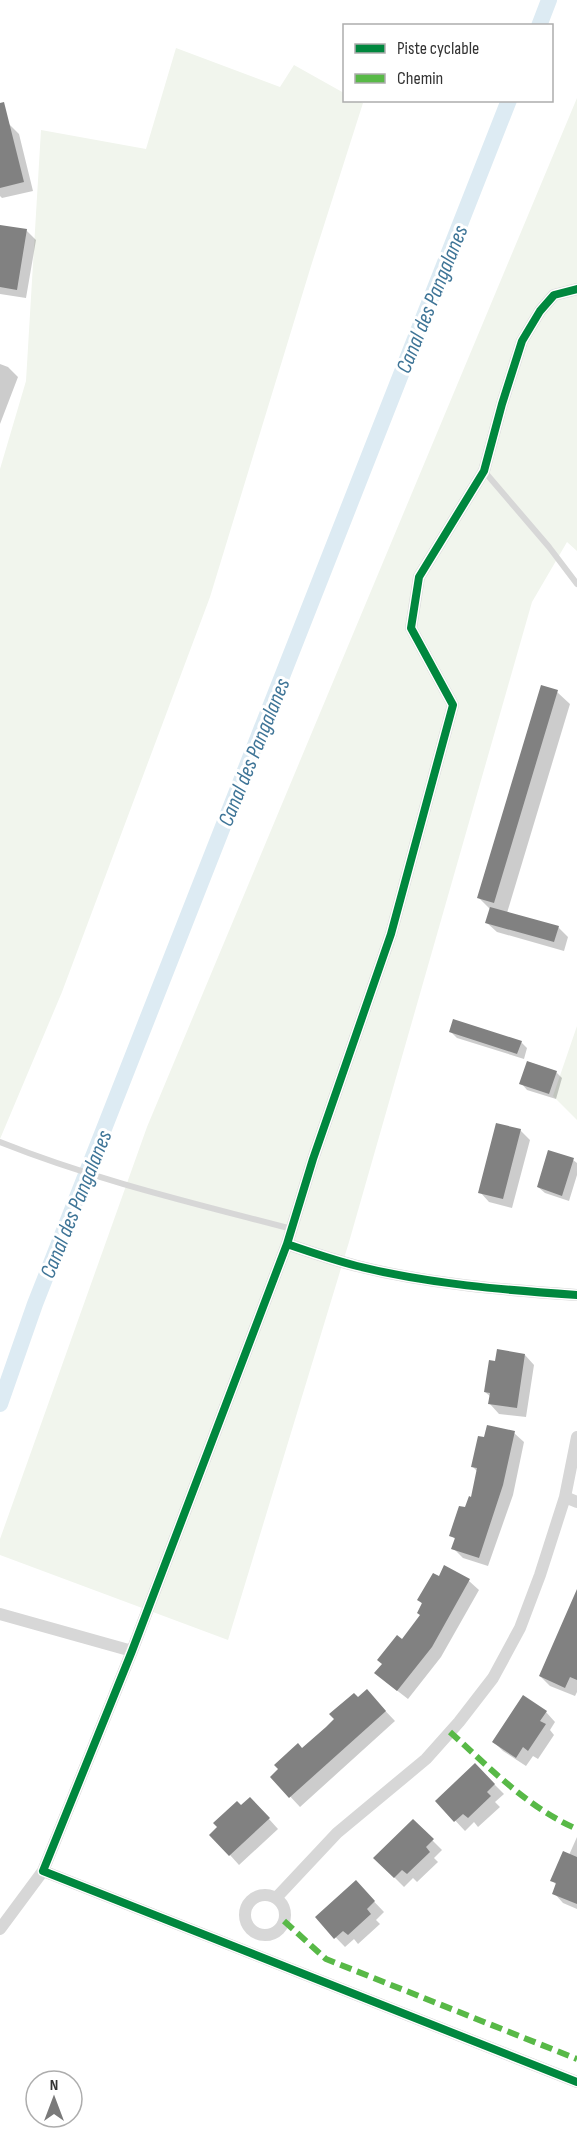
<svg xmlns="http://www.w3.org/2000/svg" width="577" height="2153" font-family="'Sofia Sans Condensed',sans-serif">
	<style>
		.green { fill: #f1f5ed }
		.shadow { fill: #0003 }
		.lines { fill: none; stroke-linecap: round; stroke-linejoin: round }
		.canal { stroke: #ddebf3; stroke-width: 16 }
		.building { fill: #818181 }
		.lane { stroke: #d7d7d7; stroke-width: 6 }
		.street { stroke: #d7d7d7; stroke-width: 12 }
		.quiet { stroke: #58b947; stroke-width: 6; stroke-dasharray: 12 6; stroke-linecap: butt }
		.cycleway-casing { stroke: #fff; stroke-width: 11 }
		.cycleway { stroke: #00873e; stroke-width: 8 }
		.labels { text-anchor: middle; stroke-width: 6; stroke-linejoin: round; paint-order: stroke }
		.water-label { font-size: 22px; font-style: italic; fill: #3f7597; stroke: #fff }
	</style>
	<rect width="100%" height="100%" fill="#fff"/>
	<path class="green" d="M176,48l104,39 14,-22 50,28v7l14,1 5,2 -52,163 -101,331 -148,395 -62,147v-670l26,-88 15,-251 105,19z
		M577,98v453l-10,-9 -35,60 -183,640 -121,398 -228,-85v-16l147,-412z
		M577,1026v94l-24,-24z"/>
	<path class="shadow" d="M9,124l10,10 14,57 -31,7 -2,-2v-70z
		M0,226l26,4 10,10 -10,58 -26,-4z
		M0,364l8,3 10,10 -18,47z
		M557,692l13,12 -63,209 51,14 10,10 -4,14 -67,-19 -10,-9 4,-13 -12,-12z
		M451,1032l70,10 6,6 -3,11 -67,-21z
		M556,1072l6,6 -6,21 -29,-9 -6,-7z
		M520,1130l10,10 -18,68 -23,-6 -9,-10z
		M573,1160l4,3v12l-8,26 -24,-8 -7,-6z
		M525,1355l9,10 -8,52 -27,-3 -9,-10 1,-7 -6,-5z
		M514,1433l10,9 -11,53 -25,71 -25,-8 -10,-10 3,-8 -5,-5 21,-36 6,-27 -5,-5 12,-28z
		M439,1578l30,3 10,9 -38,67 -33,42 -22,-17 16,-41 20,-25 1,-11 -4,-5z
		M577,1634v58l-2,4 -25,-10 -10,-10z
		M358,1699l18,2 19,20 -95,86 -28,-30z
		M546,1712l9,10 -5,8 4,5 -16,24 -5,-3 -7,10 -23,-15 -9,-9z
		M475,1765l29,29 -9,8 5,5 -22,20 -4,-5 -9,9 -28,-30z
		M241,1807l19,2 18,20 -39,36 -9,-10z
		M413,1821l29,29 -8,8 4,4 -21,20 -4,-4 -9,9 -29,-29z
		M577,1837v72l-14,-6 -9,-10 3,-8 -5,-4 17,-26z
		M365,1892l19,20 -8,8 4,4 -22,20 -4,-5 -9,8 -28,-29z"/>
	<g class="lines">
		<path class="canal" d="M539,26l10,-26
			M0,1404l35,-100 474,-1204"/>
	</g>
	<path class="building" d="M4,102l20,80 -24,6v-85z
		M0,225l27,4 -10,61 -17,-3z
		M541,685l17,5 -64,213 -17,-5z
		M490,907l69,19 -5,16 -69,-19z
		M453,1019l69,22 -5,13 -68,-22z
		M527,1061l30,10 -8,23 -30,-10z
		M496,1123l25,6 -18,70 -25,-6z
		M548,1150l26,8 -12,38 -25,-9z
		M497,1349l28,5 -8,54 -29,-4 2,-11 -6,-1 5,-32 6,1z
		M487,1425l28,6 -12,54 -24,73 -28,-9 4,-11 -6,-2 10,-30 6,1 4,-11 2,1 6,-29 -6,-1 7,-31 6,1z
		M444,1565l26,14 -38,68 -35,44 -23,-18 8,-9 -5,-4 20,-25 5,4 18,-24 -3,-2 5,-10 -5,-3 16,-27 6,3z
		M577,1589v91l-7,-3 -5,11 -26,-12z
		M367,1689l19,22 -97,87 -19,-21 8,-8 -4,-4 24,-22 4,5 24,-21 8,-8 -5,-5 25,-21 4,4z
		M523,1695l24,16 -7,10 6,3 -18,27 -5,-4 -7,11 -24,-16z
		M475,1763l20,21 -8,8 4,4 -23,22 -5,-4 -9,8 -19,-21z
		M250,1797l20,21 -41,38 -20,-21 8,-8 -4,-4 24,-22 4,4z
		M413,1819l21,20 -8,8 4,5 -23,22 -5,-4 -8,8 -21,-20z
		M563,1851l14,6v47l-25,-10 4,-11 -6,-2z
		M356,1880l19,21 -8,8 4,5 -23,21 -5,-4 -9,8 -19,-22z"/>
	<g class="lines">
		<path class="lane" d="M484,471l65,76 28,37
			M0,1142c95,38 193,61 292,87"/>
		<path class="street" d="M577,289l-23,6 -14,16 -18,30 -20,63 -18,67 -65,106 -8,51 42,77 -62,229 -78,225 -26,85c23,8 47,16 70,22 72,18 147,24 220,29
			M287,1244l-155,407 -89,220 534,211
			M565,1497l12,-60
			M0,1614l132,37
			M245 1915a20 20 0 1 1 40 0a20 20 0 1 1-40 0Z
			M276,1898l61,-65 89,-74 33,-37 34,-44 27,-50 20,-53 25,-78 12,5
			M0,1929l43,-58"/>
		<path class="quiet" d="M450,1732c39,35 78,76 127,97
			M284,1921l42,38 251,100"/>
		<defs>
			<path id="cycleway" d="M577,289l-23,6 -14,16 -18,30 -20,63 -18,67 -65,106 -8,51 42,77 -62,229 -78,225 -26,85c23,8 47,16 70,22 72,18 147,24 220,29
				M287,1244l-155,407 -89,220 534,211"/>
		</defs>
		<use href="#cycleway" class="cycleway-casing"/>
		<use href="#cycleway" class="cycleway"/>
	</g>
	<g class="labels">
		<g class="water-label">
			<text transform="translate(431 299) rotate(-68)" y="8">Canal des Pangalanes</text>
			<text transform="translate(253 752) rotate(-68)" y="8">Canal des Pangalanes</text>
			<text transform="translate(75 1204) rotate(-68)" y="8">Canal des Pangalanes</text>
		</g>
	</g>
	<rect x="343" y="24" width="210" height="78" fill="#ffffff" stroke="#adadad" stroke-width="1.5"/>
	<rect x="355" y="44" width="30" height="9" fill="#00873e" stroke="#adadad" stroke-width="1.5"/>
	<text x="397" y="54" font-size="18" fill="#333333">Piste cyclable</text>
	<rect x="355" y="74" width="30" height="9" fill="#58b947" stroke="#adadad" stroke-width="1.5"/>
	<text x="397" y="84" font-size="18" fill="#333333">Chemin</text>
	<g transform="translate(54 2099)"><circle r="28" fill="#ffffff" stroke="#adadad" stroke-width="1.5"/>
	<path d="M0-4.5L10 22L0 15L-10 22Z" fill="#7a7a7a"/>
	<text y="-9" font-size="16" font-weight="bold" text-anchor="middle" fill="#333333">N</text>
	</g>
</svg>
